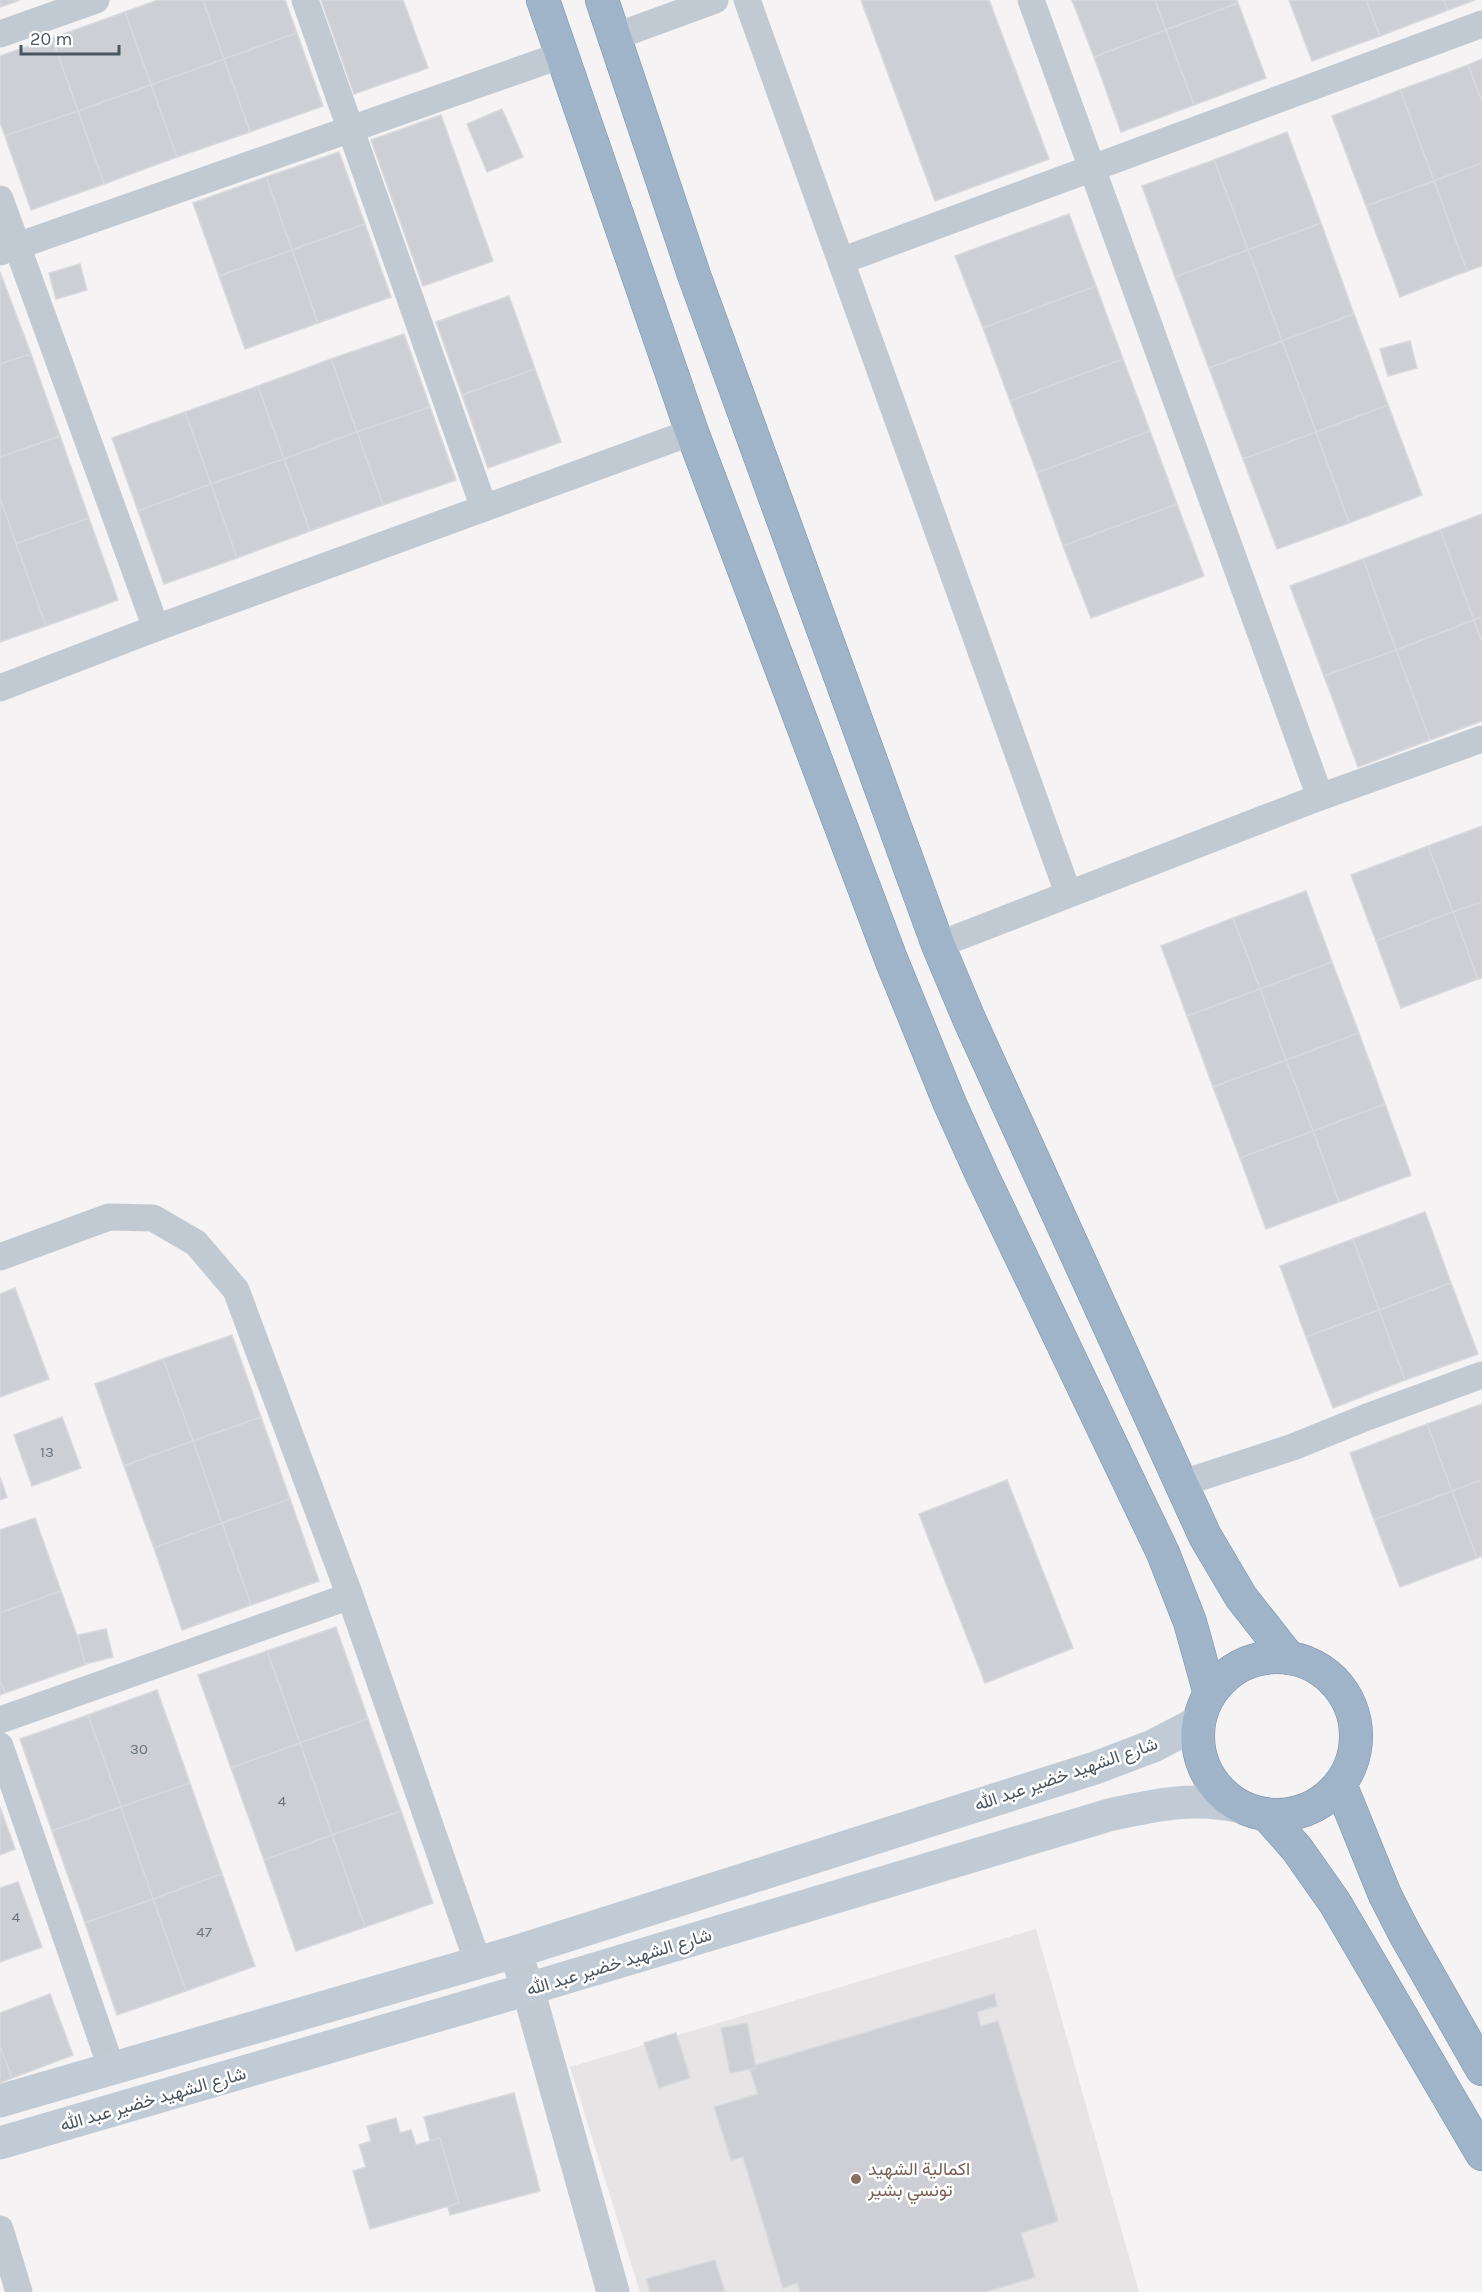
<svg xmlns="http://www.w3.org/2000/svg" width="1482" height="2292" viewBox="0 0 1482 2292" font-family="Karla,Vazirmatn,sans-serif">
<rect width="100%" height="100%" fill="#f5f3f3"/>
<path fill="#e6e4e5" d="M1036 1929 1139 2292H640L570 2067Z"/>
<g fill="#cdcfd5" stroke="#d7d9de" stroke-width="1.5">
<path d="M0 0H20L0 7Z"/>
<path d="M158 0H203L224 59 151 85 125 12Z"/>
<path d="M203 0H285L297 33 224 59Z"/>
<path d="M321 0H403L428 68 354 94Z"/>
<path d="M861 0H989L1049 159 935 201Z"/>
<path d="M1072 0H1155L1166 30 1094 57Z"/>
<path d="M1155 0H1237L1238 3 1166 30Z"/>
<path d="M1289 0H1366L1380 36 1312 61Z"/>
<path d="M1366 0H1444L1448 10 1380 36Z"/>
<path d="M1444 0H1475L1448 10Z"/>
<path d="M1238 3 1266 78 1194 105 1166 30Z"/>
<path d="M125 12 151 85 78 111 52 38Z"/>
<path d="M1166 30 1194 105 1121 132 1094 57Z"/>
<path d="M297 33 323 106 250 132 224 59Z"/>
<path d="M52 38 78 111 5 136 0 123V56Z"/>
<path d="M224 59 250 132 177 157 151 85Z"/>
<path d="M1482 59V102L1468 65Z"/>
<path d="M1468 65 1482 102V163L1434 181 1400 90Z"/>
<path d="M151 85 177 157 104 184 78 111Z"/>
<path d="M1400 90 1434 181 1366 206 1332 116Z"/>
<path d="M502 109 523 157 487 172 467 124Z"/>
<path d="M78 111 104 184 31 210 5 136Z"/>
<path d="M441 115 493 261 423 286 371 140Z"/>
<path d="M1287 132 1321 223 1248 250 1214 160Z"/>
<path d="M339 152 365 224 292 250 266 177Z"/>
<path d="M1214 160 1248 250 1175 277 1142 186Z"/>
<path d="M1482 163V266L1467 271 1434 181Z"/>
<path d="M266 177 292 250 219 276 193 203Z"/>
<path d="M1434 181 1467 271 1400 297 1366 206Z"/>
<path d="M1069 214 1096 286 983 328 955 256Z"/>
<path d="M1321 223 1354 314 1282 341 1248 250Z"/>
<path d="M365 224 391 297 318 323 292 250Z"/>
<path d="M292 250 318 323 245 349 219 276Z"/>
<path d="M1248 250 1282 341 1209 368 1175 277Z"/>
<path d="M80 264 87 290 56 299 49 273Z"/>
<path d="M0 272 31 354 0 364Z"/>
<path d="M1096 286 1123 359 1010 401 983 328Z"/>
<path d="M509 296 535 369 462 395 436 322Z"/>
<path d="M1354 314 1388 405 1316 432 1282 341Z"/>
<path d="M404 334 430 407 357 432 331 359Z"/>
<path d="M1282 341 1316 432 1243 459 1209 368Z"/>
<path d="M1410 341 1417 368 1388 376 1380 349Z"/>
<path d="M31 354 60 436 0 457V364Z"/>
<path d="M331 359 357 432 284 459 258 386Z"/>
<path d="M1123 359 1150 431 1037 473 1010 401Z"/>
<path d="M535 369 561 442 488 468 462 395Z"/>
<path d="M258 386 284 459 211 484 185 412Z"/>
<path d="M1388 405 1422 495 1349 523 1316 432Z"/>
<path d="M430 407 456 480 383 505 357 432Z"/>
<path d="M185 412 211 484 138 511 112 438Z"/>
<path d="M1150 431 1177 504 1063 546 1037 473Z"/>
<path d="M357 432 383 505 310 531 284 459Z"/>
<path d="M1316 432 1349 523 1277 549 1243 459Z"/>
<path d="M60 436 89 518 16 544 0 498V457Z"/>
<path d="M284 459 310 531 237 558 211 484Z"/>
<path d="M211 484 237 558 164 584 138 511Z"/>
<path d="M0 498 46 626 0 642Z"/>
<path d="M1177 504 1204 576 1091 618 1063 546Z"/>
<path d="M1482 514V617L1474 620 1440 530Z"/>
<path d="M89 518 118 600 46 626 16 544Z"/>
<path d="M1440 530 1474 620 1396 650 1363 559Z"/>
<path d="M1363 559 1396 650 1324 676 1290 586Z"/>
<path d="M1482 617V643L1474 620Z"/>
<path d="M1474 620 1482 643V721L1430 740 1396 650Z"/>
<path d="M1396 650 1430 740 1358 767 1324 676Z"/>
<path d="M1482 826V902L1453 912 1428 846Z"/>
<path d="M1428 846 1453 912 1376 941 1351 875Z"/>
<path d="M1306 891 1332 962 1260 989 1233 918Z"/>
<path d="M1482 902V978L1478 979 1453 912Z"/>
<path d="M1453 912 1478 979 1401 1008 1376 941Z"/>
<path d="M1233 918 1260 989 1187 1016 1161 946Z"/>
<path d="M1332 962 1359 1033 1286 1060 1260 989Z"/>
<path d="M1260 989 1286 1060 1213 1087 1187 1016Z"/>
<path d="M1359 1033 1385 1104 1313 1131 1286 1060Z"/>
<path d="M1286 1060 1313 1131 1240 1158 1213 1087Z"/>
<path d="M1385 1104 1411 1175 1339 1202 1313 1131Z"/>
<path d="M1313 1131 1339 1202 1266 1229 1240 1158Z"/>
<path d="M1425 1212 1451 1283 1379 1310 1353 1239Z"/>
<path d="M1353 1239 1379 1310 1306 1337 1280 1266Z"/>
<path d="M1451 1283 1478 1354 1405 1380 1379 1310Z"/>
<path d="M15 1288 49 1379 0 1397V1294Z"/>
<path d="M1379 1310 1405 1380 1333 1408 1306 1337Z"/>
<path d="M232 1335 261 1417 193 1441 163 1359Z"/>
<path d="M163 1359 193 1441 124 1466 95 1384Z"/>
<path d="M1482 1404V1480L1452 1491 1427 1424Z"/>
<path d="M62 1417 81 1468 32 1486 14 1435Z"/>
<path d="M261 1417 290 1499 222 1523 193 1441Z"/>
<path d="M1427 1424 1452 1491 1374 1520 1350 1453Z"/>
<path d="M193 1441 222 1523 154 1548 124 1466Z"/>
<path d="M0 1477 7 1497 0 1500Z"/>
<path d="M1007 1480 1073 1648 985 1683 919 1514Z"/>
<path d="M1482 1480V1556L1477 1558 1452 1491Z"/>
<path d="M1452 1491 1477 1558 1400 1587 1374 1520Z"/>
<path d="M290 1499 319 1581 251 1605 222 1523Z"/>
<path d="M35 1518 61 1591 0 1613V1530Z"/>
<path d="M222 1523 251 1605 182 1630 154 1548Z"/>
<path d="M61 1591 87 1664 5 1693 0 1680V1613Z"/>
<path d="M336 1627 368 1719 300 1743 267 1651Z"/>
<path d="M106 1629 113 1657 85 1664 78 1635Z"/>
<path d="M267 1651 300 1743 231 1768 198 1675Z"/>
<path d="M0 1680 5 1693 0 1695Z"/>
<path d="M157 1690 190 1783 121 1807 88 1715Z"/>
<path d="M88 1715 121 1807 52 1831 20 1739Z"/>
<path d="M368 1719 401 1811 332 1835 300 1743Z"/>
<path d="M300 1743 332 1835 264 1860 231 1768Z"/>
<path d="M190 1783 222 1874 153 1899 121 1807Z"/>
<path d="M0 1807 15 1849 0 1855Z"/>
<path d="M121 1807 153 1899 85 1923 52 1831Z"/>
<path d="M401 1811 433 1903 365 1927 332 1835Z"/>
<path d="M332 1835 365 1927 296 1951 264 1860Z"/>
<path d="M222 1874 255 1966 186 1991 153 1899Z"/>
<path d="M18 1882 42 1947 0 1962V1888Z"/>
<path d="M153 1899 186 1991 117 2015 85 1923Z"/>
<path d="M50 1994 73 2055 12 2078 0 2046V2013Z"/>
<path d="M994 1994 997 2006 977 2012 981 2026 998 2021 1058 2221 1021 2233 1035 2277 986 2292H800L797 2283 783 2288 743 2157 731 2160 714 2107 758 2094 749 2067Z"/>
<path d="M747 2023 756 2068 730 2073 721 2028Z"/>
<path d="M676 2033 690 2078 659 2088 644 2043Z"/>
<path d="M0 2046 12 2078 0 2083Z"/>
<path d="M514 2093 540 2191 450 2215 424 2117Z"/>
<path d="M396 2118 400 2133 411 2130 416 2145 440 2138 459 2203 370 2229 353 2171 366 2167 359 2145 371 2141 367 2126Z"/>
<path d="M715 2260 725 2292H650L646 2279Z"/>
</g>
<g fill="none" stroke-linecap="round" stroke-linejoin="round">
<defs>
<g id="trunk">
<path d="M543 0 692 432 891 959 950 1104 982 1175 1163 1553 1190 1622 1210 1694"/>
<path d="M602 0 694 275 938 945 970 1021 1205 1536 1241 1597 1289 1658"/>
<circle cx="1277" cy="1736" r="79"/>
<path d="M1340 1784 1385 1895 1405 1934 1482 2069"/>
<path d="M1267 1815 1297 1849 1335 1903 1482 2154"/>
</g>
</defs>
<use href="#trunk" stroke="#7690ad" stroke-width="34"/>
<g stroke="#c1cad2" stroke-width="27">
<path d="M305 0 484 508"/>
<path d="M747 0 1068 893"/>
<path d="M1031 0 1320 797"/>
<path d="M0 34 96 0"/>
<path d="M614 37 715 0"/>
<path d="M0 199 156 628"/>
<path d="M0 252 562 55"/>
<path d="M841 261 1482 24"/>
<path d="M0 688 156 628 692 432"/>
<path d="M938 945 1320 797 1482 739"/>
<path d="M0 1257 109 1217 153 1218 196 1243 236 1290 350 1596 478 1963"/>
<path d="M1180 1484 1293 1447 1367 1417 1482 1375"/>
<path d="M0 1720 350 1596"/>
<path d="M0 1746 111 2067"/>
<path d="M0 2229 19 2292"/>
</g>
<path stroke="#c1cad2" stroke-width="33" d="M515 1952 528 1989 613 2292"/>
<g stroke="#c1cbd6" stroke-width="33">
<path d="M0 2101 515 1952 1095 1768 1153 1746 1199 1722"/>
<path d="M0 2143 528 1989 1109 1815C1154 1805 1195 1796 1241 1807"/>
</g>
<use href="#trunk" stroke="#9fb4c9" stroke-width="33"/>
</g>
<circle fill="#8d6e63" stroke="#fff" stroke-width="2" cx="856" cy="2179" r="6"/>
<g text-anchor="middle" stroke-width="5" stroke-linejoin="round" paint-order="stroke">
<g font-size="15" fill="#6b747e">
<text x="47" y="1457">13</text>
<text x="139" y="1754">30</text>
<text x="282" y="1806">4</text>
<text x="16" y="1922">4</text>
<text x="204" y="1937">47</text>
</g>
<g font-size="18" fill="#4a5661" stroke="#fff">
<text transform="translate(1066 1774) rotate(-19)" y="6">شارع الشهيد خضير عبد الله</text>
<text transform="translate(619 1962) rotate(-17)" y="6">شارع الشهيد خضير عبد الله</text>
<text transform="translate(153 2099) rotate(-16)" y="6">شارع الشهيد خضير عبد الله</text>
</g>
<g font-size="18" fill="#785e54" stroke="#fff" text-anchor="start">
<text x="868" y="2175">اكمالية الشهيد<tspan x="868" dy="21">تونسي بشير</tspan></text>
</g>
</g>
<path d="M21 45v9h98v-9" fill="none" stroke="#4a5661" stroke-width="3"/>
<text x="30" y="45" font-size="18" fill="#4a5661" stroke="#ffffff" stroke-width="4.5" paint-order="stroke">20 m</text>
</svg>
